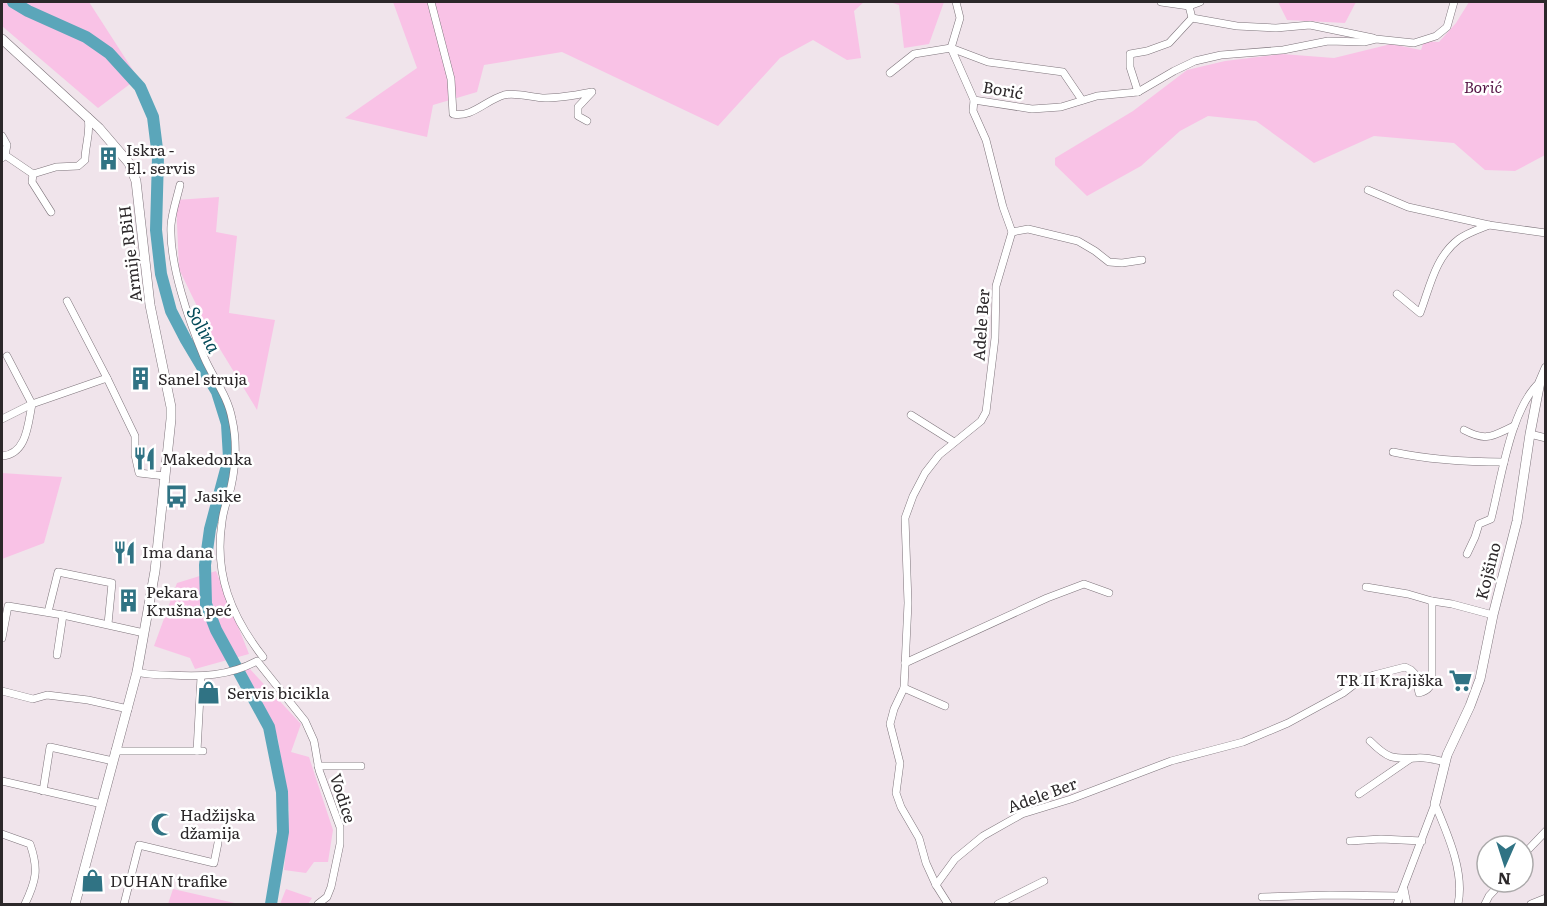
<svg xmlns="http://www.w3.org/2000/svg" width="1547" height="906" viewBox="0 0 1547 906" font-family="Literata,serif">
<rect width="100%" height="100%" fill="#f0e4eb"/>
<g fill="#f9c2e6">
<path d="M2 2H89L138 78 98 108 2 26Z"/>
<path d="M393 2H864L854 11 861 58 847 60 813 40 780 58 718 126 562 52 484 65 477 92 433 105 427 137 345 118 417 68Z"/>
<path d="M890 2H944L929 44 904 48 899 5Z"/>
<path d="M1278 2H1356L1345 23 1287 20Z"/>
<path d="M1469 2H1545V155L1515 171 1485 170 1454 143 1374 136 1314 163 1256 121 1208 116 1180 131 1141 166 1087 196 1055 165V158L1133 111 1187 70 1225 61 1282 54 1334 58 1391 44 1421 50 1424 41 1439 42 1456 23Z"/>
<path d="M219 197 216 232 237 236 229 313 275 320 257 410 209 331 179 269 176 200Z"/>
<path d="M2 473 62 477 44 543 2 559Z"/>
<path d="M216 571 249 654 195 669 190 658 154 646 177 583Z"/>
<path d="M249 668 301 724 291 752 309 757 333 830 328 862H314L306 873 284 870 289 810 278 739 245 670Z"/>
<path d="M173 889 239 904H168Z"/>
<path d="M286 889 312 898 308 904H280Z"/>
</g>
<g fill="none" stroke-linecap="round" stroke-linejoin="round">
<path stroke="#5ba6ba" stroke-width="12" d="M13 2 28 11 86 37 109 53 140 87 153 117 158 157 156 230 161 274 171 311 186 340 217 392 227 424 229 458 210 529 205 565 206 604 216 630 269 727 282 792 283 832 271 904"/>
<defs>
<g id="street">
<path d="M431 2 451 79 453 114C472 118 486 100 504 95 516 92 533 98 545 98 561 98 576 95 592 92L578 107V116L587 121"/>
<path d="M1161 2 1189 6 1200 2"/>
<path d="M1189 6 1192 18 1237 26 1276 28 1310 25 1373 38"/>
<path d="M890 73 914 54 951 48 988 62 1063 72 1082 100"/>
<path d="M1138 92 1130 67V54L1147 51 1169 43 1192 18"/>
<path d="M974 100 1032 109 1061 107 1097 96 1138 92 1174 71 1195 61 1221 55 1283 50 1328 41 1364 42 1376 39 1414 43 1436 36 1447 27 1454 2"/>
<path d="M2 136 7 145 5 155"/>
<path d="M2 158 5 155 33 174 56 167 78 166 85 160C85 144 91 134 88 117"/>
<path d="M33 174 32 182 51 212"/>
<path d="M180 185C177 198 172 212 171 225 169 264 189 321 204 357 213 378 228 396 232 419 237 441 236 464 231 487 228 498 223 510 222 522 214 574 231 616 263 657"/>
<path d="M1368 190 1408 207 1489 225 1546 233"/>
<path d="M1012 232 1028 229 1078 241 1095 251 1109 262 1122 263 1142 260"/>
<path d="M1397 294 1420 313C1430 287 1435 257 1459 239 1467 233 1479 229 1489 225"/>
<path d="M67 301 107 378"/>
<path d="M7 356 32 404 107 378 135 436V455L139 473 165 476"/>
<path d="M911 415 954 442"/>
<path d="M2 419 32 404"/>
<path d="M1464 430C1487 442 1492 436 1514 426"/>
<path d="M1530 434 1546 438"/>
<path d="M1393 452C1430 460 1466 462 1504 462"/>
<path d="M2 456C27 454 28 424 32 404"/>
<path d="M1467 554 1475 537 1479 524 1491 519C1501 481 1510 409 1540 382"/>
<path d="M1366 587 1408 594 1432 601"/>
<path d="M48 612 58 572 112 583 108 624"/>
<path d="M2 638 8 606 63 615 144 633"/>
<path d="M57 655 63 615"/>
<path d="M905 663 1047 598 1084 584 1109 593"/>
<path d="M137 672C148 675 159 675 170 675 201 677 229 676 257 661L305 721 314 741 319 770 340 827V844L331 887 327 897 318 904"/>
<path d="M904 688 945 706"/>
<path d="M2 691 33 699 47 695 88 700 128 709"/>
<path d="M1370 741C1388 759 1392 759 1417 758 1426 757 1436 760 1445 762"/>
<path d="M115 751H203"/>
<path d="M197 751 201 677"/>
<path d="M318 766H361"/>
<path d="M2 781 102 804"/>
<path d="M43 791 50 747 113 761"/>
<path d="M1359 794 1410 759"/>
<path d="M1435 804C1447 833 1465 872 1458 904"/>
<path d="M2 834 30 844C39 869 36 881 25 904"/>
<path d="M1350 841 1381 839 1422 841"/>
<path d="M1523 855 1546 831"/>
<path d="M936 885 955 859 983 836 1022 814 1071 799 1171 761 1243 742 1288 723 1343 693 1360 680 1374 675 1405 667 1411 670 1415 674 1419 693C1430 690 1431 686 1432 675V601L1452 604 1493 615"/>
<path d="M1404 889 1407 904"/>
<path d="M1262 897 1330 895 1400 896"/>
<path d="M124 904 139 845 214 863 218 843"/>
<path d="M948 904 936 885 926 863 919 838 901 807 896 793 900 763 890 724 894 709 904 688 908 603 905 518 913 496 925 473 939 455 981 421 986 412 995 338 996 286 1012 232 1003 207 986 140 973 111 974 100 951 48 960 18 956 2"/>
<path d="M998 904 1044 881"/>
<path d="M1397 904 1435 804"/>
<path d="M1485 904 1489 896 1502 882"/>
<path d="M1531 904 1546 898"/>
</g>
<g id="secondary">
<path d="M2 39 99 128 129 163 136 181 150 305 171 407V419L155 571 137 672 75 904"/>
<path d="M1435 804 1447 755 1470 706 1480 679 1493 615 1517 521 1530 434 1540 382 1546 368"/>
</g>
</defs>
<use href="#street" stroke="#7e747b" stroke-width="8"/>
<use href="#secondary" stroke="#7e747b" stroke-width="10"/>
<use href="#street" stroke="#fff" stroke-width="7"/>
<use href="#secondary" stroke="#fff" stroke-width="9"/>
</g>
<defs>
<symbol id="building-bare" viewBox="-9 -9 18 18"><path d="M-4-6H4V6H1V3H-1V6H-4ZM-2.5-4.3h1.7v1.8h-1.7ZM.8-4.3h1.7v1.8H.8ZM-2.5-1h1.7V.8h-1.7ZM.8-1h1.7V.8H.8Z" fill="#307384" stroke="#fff" stroke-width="2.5" paint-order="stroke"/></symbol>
<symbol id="restaurant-bare" viewBox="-9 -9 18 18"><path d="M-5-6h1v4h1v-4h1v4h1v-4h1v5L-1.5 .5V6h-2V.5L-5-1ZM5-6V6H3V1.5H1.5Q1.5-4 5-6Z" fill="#307384" stroke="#fff" stroke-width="2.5" paint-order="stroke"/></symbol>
<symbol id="bus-bare" viewBox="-9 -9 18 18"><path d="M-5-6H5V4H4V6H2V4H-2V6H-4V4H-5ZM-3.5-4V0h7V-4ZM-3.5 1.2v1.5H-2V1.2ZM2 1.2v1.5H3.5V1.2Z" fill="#307384" stroke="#fff" stroke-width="2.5" paint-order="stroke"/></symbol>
<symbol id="supermarket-bare" viewBox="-9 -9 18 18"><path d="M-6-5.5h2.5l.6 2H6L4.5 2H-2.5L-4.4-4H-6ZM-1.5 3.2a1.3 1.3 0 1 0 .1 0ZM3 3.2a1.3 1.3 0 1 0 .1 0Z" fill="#307384" stroke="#fff" stroke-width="2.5" paint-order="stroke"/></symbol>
<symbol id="shop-bare" viewBox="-9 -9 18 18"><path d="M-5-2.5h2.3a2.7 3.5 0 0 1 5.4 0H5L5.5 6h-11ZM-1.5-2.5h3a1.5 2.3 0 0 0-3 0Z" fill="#307384" stroke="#fff" stroke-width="2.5" paint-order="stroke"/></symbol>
<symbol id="mosque-bare" viewBox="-9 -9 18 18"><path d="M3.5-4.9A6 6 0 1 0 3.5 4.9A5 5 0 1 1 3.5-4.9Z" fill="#307384" stroke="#fff" stroke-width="2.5" paint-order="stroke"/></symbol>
</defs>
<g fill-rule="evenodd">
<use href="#building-bare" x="92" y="142" width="33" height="33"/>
<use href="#building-bare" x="124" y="362" width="33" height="33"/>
<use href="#restaurant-bare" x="128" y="442" width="33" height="33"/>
<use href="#bus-bare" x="160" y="480" width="33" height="33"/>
<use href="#restaurant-bare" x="108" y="536" width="33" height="33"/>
<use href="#building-bare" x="112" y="584" width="33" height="33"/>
<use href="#supermarket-bare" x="1444" y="664" width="33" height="33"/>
<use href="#shop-bare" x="192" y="676" width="33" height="33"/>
<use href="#mosque-bare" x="146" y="808" width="33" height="33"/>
<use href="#shop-bare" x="76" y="864" width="33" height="33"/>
</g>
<g text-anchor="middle" stroke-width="5" stroke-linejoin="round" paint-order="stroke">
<g font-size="16" font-style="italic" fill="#541444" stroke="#fff">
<text x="1483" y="93">Borić</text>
</g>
<g font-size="16" fill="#2c282a" stroke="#fff">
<text transform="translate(1003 90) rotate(10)" y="6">Borić</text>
<text transform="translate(130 254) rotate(-97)" y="6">Armije RBiH</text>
<text transform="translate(981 325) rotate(-86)" y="6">Adele Ber</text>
<text transform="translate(1488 571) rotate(-76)" y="6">Kojšino</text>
<text transform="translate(1042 795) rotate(-20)" y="6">Adele Ber</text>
<text transform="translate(343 798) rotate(72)" y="6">Vodice</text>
</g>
<g font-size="16" fill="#2c282a" stroke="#fff" text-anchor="start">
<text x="126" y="156">Iskra -<tspan x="126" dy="18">El. servis</tspan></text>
<text x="158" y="385">Sanel struja</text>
<text x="162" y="465">Makedonka</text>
<text x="194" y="502">Jasike</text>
<text x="142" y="558">Ima dana</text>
<text x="146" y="598">Pekara<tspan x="146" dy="18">Krušna peć</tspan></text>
<text x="1443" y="686" text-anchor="end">TR II Krajiška</text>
<text x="227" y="699">Servis bicikla</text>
<text x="180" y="821">Hadžijska<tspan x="180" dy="18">džamija</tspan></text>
<text x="110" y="887">DUHAN trafike</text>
</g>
<g font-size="18" font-style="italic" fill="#054b5a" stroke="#fff">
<text transform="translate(203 330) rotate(61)" y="6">Solina</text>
</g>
</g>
<rect width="1547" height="906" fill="none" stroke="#2c282a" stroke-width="6"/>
<g transform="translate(1505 864) rotate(183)"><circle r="28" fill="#ffffff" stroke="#aba9aa" stroke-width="1.5"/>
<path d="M0-4.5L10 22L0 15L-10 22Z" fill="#307384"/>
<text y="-9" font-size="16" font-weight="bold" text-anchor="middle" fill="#2c282a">N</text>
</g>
</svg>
